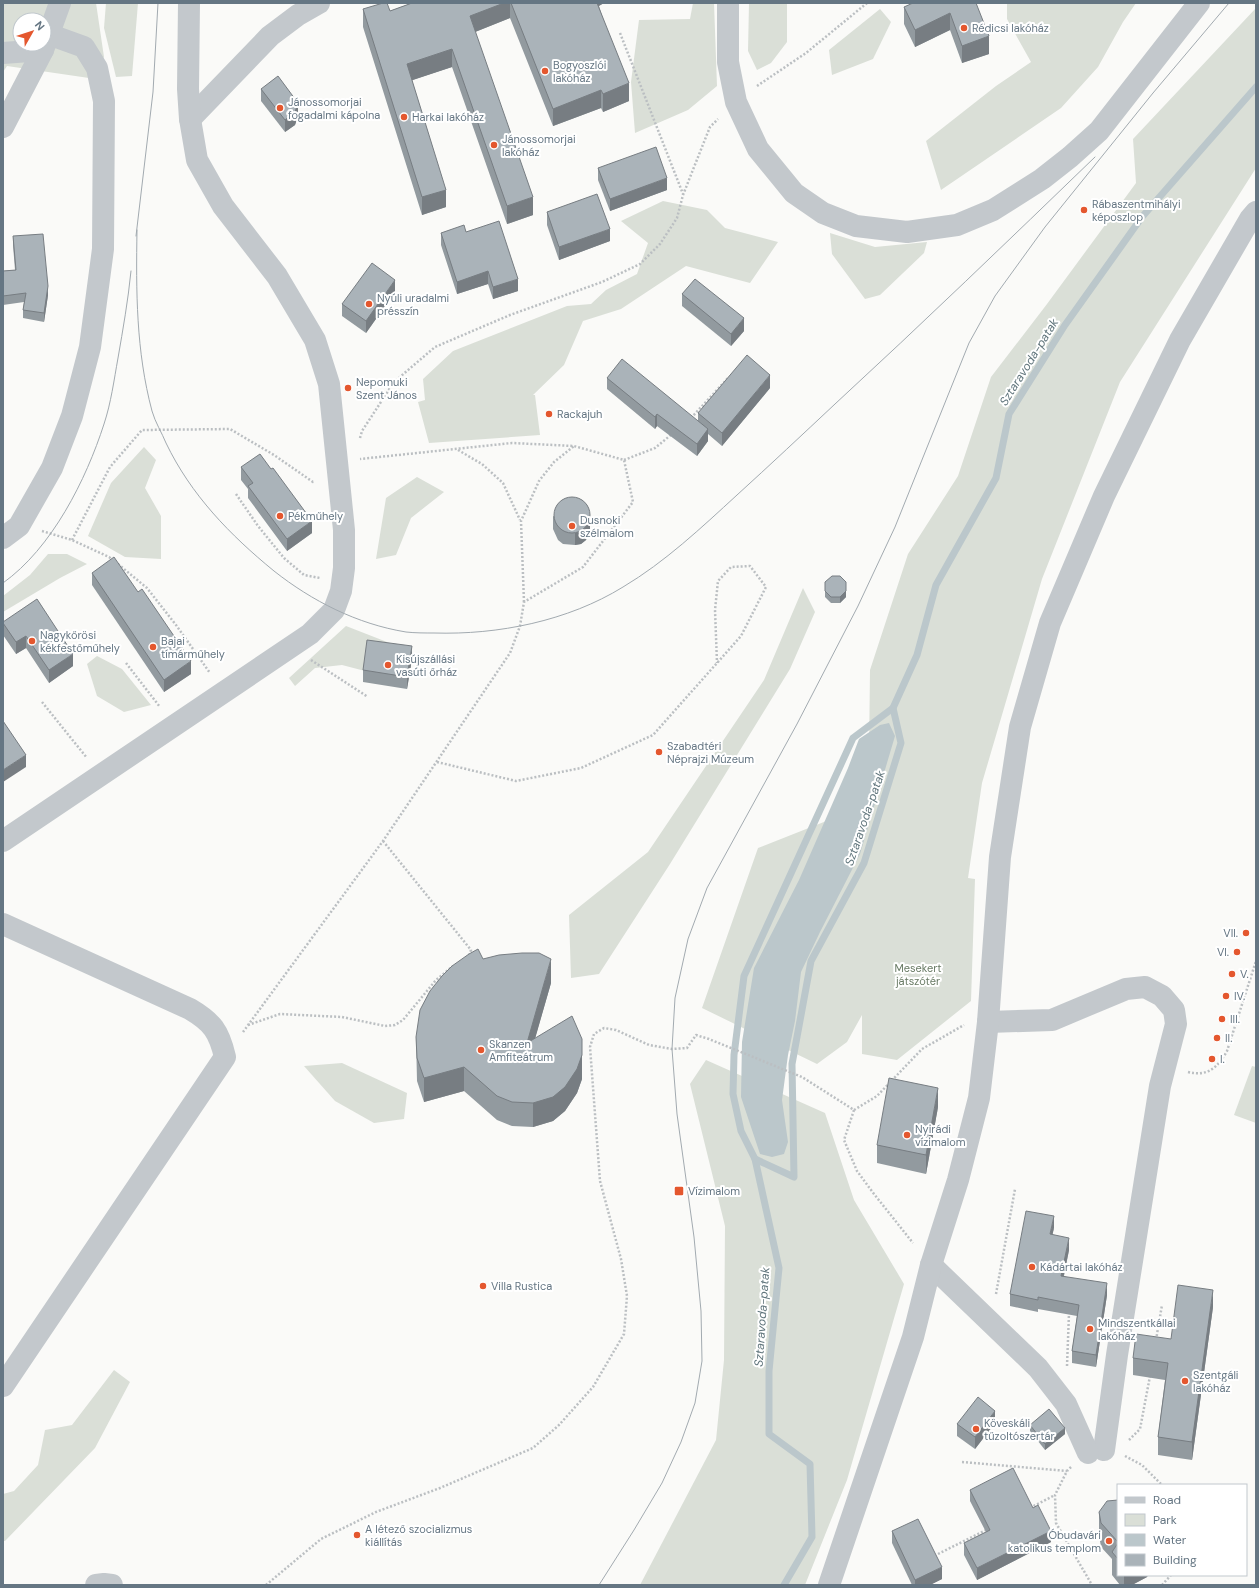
<svg xmlns="http://www.w3.org/2000/svg" width="1259" height="1588" viewBox="0 0 1259 1588" font-family="'DM Sans',sans-serif">
<rect width="100%" height="100%" fill="#fafaf8"/>
<g fill="#dadfd7" fill-rule="evenodd">
<path d="M3 3H96L104 57 89 78 7 66 3 72ZM20 20H44V44H20Z"/>
<path d="M106 3H138L132 76 116 77 104 28Z"/>
<path d="M693 3H714L717 86 688 110 635 133 631 82 639 20 690 19Z"/>
<path d="M749 3H787V42L771 63 757 70 748 51Z"/>
<path d="M1007 3H1136L1123 22 1098 67 1061 108 941 190 926 141 996 86 1031 62 1007 19Z"/>
<path d="M1256 8V168L1120 382 1042 579 982 783 968 878 975 879 971 1001 897 1060 862 1054V1015L847 1042 817 1064 702 1008 758 848 844 814 869 754 870 670 908 554 958 476 991 377 1047 304 1136 183 1133 139Z"/>
<path d="M880 9 891 22 873 59 832 75 829 50Z"/>
<path d="M663 201 707 210 725 228 778 242 750 283 686 266 621 309 583 321 564 365 533 395H535L540 435 429 443 418 402 425 400 423 379 453 351 567 306 591 304 606 290 637 274 648 243 621 221Z"/>
<path d="M830 233 875 247 927 242 924 253 880 295 865 299 832 254Z"/>
<path d="M144 447 156 460 145 488 161 516V559L125 557 88 536 111 483Z"/>
<path d="M417 477 444 492 411 518 396 555 376 559 386 498Z"/>
<path d="M48 554H67L87 564 60 578 3 612V596L30 575Z"/>
<path d="M803 588 815 612 790 669 670 864 599 974 571 978 569 915 648 852 764 680Z"/>
<path d="M346 626 387 642 382 654 365 671 342 665 315 668 295 686 289 678Z"/>
<path d="M97 656 122 669 151 705 124 712 97 696 87 664Z"/>
<path d="M706 1060 825 1113 854 1200 904 1284 847 1480 805 1585H640L716 1440 724 1360 725 1226 690 1084Z"/>
<path d="M342 1063 407 1093 404 1119 374 1123 335 1101 304 1066Z"/>
<path d="M1252 1066 1256 1067V1123L1234 1115Z"/>
<path d="M114 1370 130 1382 95 1448 5 1541H3V1494L14 1491 38 1465 45 1430 72 1425Z"/>
</g>
<path fill="#bbc7cb" d="M889 723 895 736 860 854 820 932 801 972 795 1021 788 1055 782 1100 788 1142 784 1154 772 1157 760 1154 741 1097 742 1042 754 968 799 880 848 768 859 739 880 725Z"/>
<g fill="none" stroke-linecap="round" stroke-linejoin="round">
<g stroke="#bbc7cb" stroke-width="7">
<path d="M755 1159 741 1131 733 1094 734 1055 744 976 853 738 893 708"/>
<path d="M784 1585 812 1537 810 1464 769 1434V1371L779 1268 755 1159 794 1177 792 1064 811 961 864 863 901 743 893 708 917 655 936 585 996 478 1009 414 1065 325 1142 217 1256 87"/>
</g>
<g stroke="#bbbfc2" stroke-width="2.5" stroke-dasharray="2 2" stroke-linecap="butt">
<path d="M620 33 683 194"/>
<path d="M757 86 806 53 867 3"/>
<path d="M691 418 728 378"/>
<path d="M360 438 362 431 394 382 435 347 510 315 602 282 640 264 660 244 677 218 683 195 700 152 710 127 718 119"/>
<path d="M458 450 482 464 503 483 520 520"/>
<path d="M624 460 655 448 672 434"/>
<path d="M236 494 258 526 284 558 304 575 320 578"/>
<path d="M42 531 72 540 109 557 113 560"/>
<path d="M72 540 110 467 142 430 230 429 274 455 313 482 315 481"/>
<path d="M118 564 147 588 176 625 210 673"/>
<path d="M524 602 521 521 539 481 554 462 574 446"/>
<path d="M311 660 368 697"/>
<path d="M126 663 160 707"/>
<path d="M42 702 87 758"/>
<path d="M437 762 516 781 581 768 653 735 741 636 766 587 750 566 731 567 718 581 715 610 717 663"/>
<path d="M383 841 471 950 469 955"/>
<path d="M248 1025 280 1014 342 1017 385 1026 395 1025 403 1020 436 980 453 966"/>
<path d="M243 1032 383 841 510 653 520 626 524 602 583 567 633 502 624 460 574 446 512 443 360 459"/>
<path d="M1188 1072C1208 1077 1218 1067 1227 1051L1256 961"/>
<path d="M854 1110 877 1096 922 1049 964 1025"/>
<path d="M996 1294 1015 1189"/>
<path d="M1156 1340 1162 1305"/>
<path d="M1067 1366 1069 1313"/>
<path d="M1129 1440 1140 1429 1150 1376"/>
<path d="M1125 1456 1142 1465 1162 1485"/>
<path d="M962 1462 1067 1471"/>
<path d="M1071 1467 1067 1471 1055 1495 1056 1523 1092 1585"/>
<path d="M1030 1508 1055 1495"/>
<path d="M938 1554 986 1530"/>
<path d="M266 1585 321 1539 376 1512 440 1488 533 1448 559 1425 593 1387 624 1334 627 1296 621 1259 600 1181 590 1047 594 1034 604 1028 616 1030 649 1045 672 1049 687 1048 696 1035 709 1039 802 1077 854 1110 844 1140 857 1171 874 1194 913 1243"/>
<path d="M1162 1585 1171 1575"/>
</g>
<g stroke="#c3c8cc" stroke-width="22">
<path d="M728 3V62L736 102 758 149 794 193 823 213 856 226 907 232 957 225 993 210 1042 179 1070 157 1099 131 1199 3"/>
<path d="M3 53 43 50"/>
<path d="M190 119 270 36 298 15 319 3"/>
<path d="M3 127 43 50 60 3"/>
<path d="M3 538 19 526 52 468 72 416 90 347 103 249 104 101 97 68 84 47 48 34"/>
<path d="M3 841 310 634 334 610 341 591 344 568V530L329 384 315 340 277 276 223 206 197 160 190 119 188 89 189 3"/>
<path d="M3 924 190 1009C212 1022 219 1031 225 1057L3 1386"/>
<path d="M988 1022 1052 1020 1126 989 1145 987 1162 996 1174 1010 1176 1024 1160 1086 1117 1355 1104 1450"/>
<path d="M931 1265 1038 1368 1066 1404 1088 1453"/>
<path d="M96 1585 104 1584 112 1585"/>
<path d="M829 1585 913 1337 931 1265 958 1180 979 1098 988 1022 1000 857 1020 727 1050 623 1104 496 1180 340 1250 219 1256 212"/>
</g>
<g stroke="#a2aab0" stroke-width="1">
<path d="M137 230C136 291 136 351 152 411 155 422 162 433 166 443 191 495 230 535 274 571 312 601 357 624 406 632 415 633 425 633 434 633 498 635 568 621 623 587 665 562 701 528 737 495 770 465 803 434 835 404 923 323 1009 240 1095 157"/>
<path d="M136 236 153 92 158 3"/>
<path d="M3 583C52 548 86 480 104 424 111 403 114 380 118 358 123 329 128 301 131 271"/>
<path d="M599 1585 634 1530 662 1483 681 1442 695 1403 702 1361 701 1311 694 1237 677 1114 672 1049 675 998 688 939 707 888 797 724 858 606 895 527 969 343 995 296 1045 227 1153 93 1229 3"/>
</g>
</g>
<g fill="#929a9f">
<path d="M412 3H604L599 6 629 101 603 112 601 108 553 126 510 18 475 32 533 215 507 224 452 67 412 80 446 207 422 215 363 27V9L390 11Z"/>
<path d="M976 3 989 54 962 63 950 30 915 47 904 24V7Z"/>
<path d="M261 89 298 116 295 125 285 132 261 101Z"/>
<path d="M598 168 667 190 610 211 598 180Z"/>
<path d="M547 212 610 241 559 260 547 225Z"/>
<path d="M466 232 518 291 493 299 488 284 457 294 441 245V233Z"/>
<path d="M13 236 48 295 44 322 23 318V310L24 302 3 305V271L15 270 13 245Z"/>
<path d="M395 292 366 333 342 316V304Z"/>
<path d="M682 294 744 331 731 346 682 306Z"/>
<path d="M607 378 698 421V413L770 388 722 446 708 434V441L697 456 657 426 655 429 607 389Z"/>
<path d="M241 467 312 533 287 551 248 498V489L241 480Z"/>
<path d="M553 516 590 529 586 540 581 544 575 545 563 544 558 540 553 529Z"/>
<path d="M92 573 191 674 164 692 92 585Z"/>
<path d="M825 582H846V597L840 603H831L825 597Z"/>
<path d="M3 622 73 666 49 683 26 648 16 654 3 635Z"/>
<path d="M412 659 407 689 363 682V670Z"/>
<path d="M483 959 551 983 535 1038 582 1063V1079L577 1093 565 1111 553 1121 533 1127 512 1126 497 1120 464 1091 424 1102 417 1081 416 1037Z"/>
<path d="M938 1107 926 1174 877 1163V1145Z"/>
<path d="M1054 1228 1052 1235 1069 1250 1064 1276 1107 1295 1096 1367 1072 1363V1351L1077 1316 1038 1309V1312L1010 1306V1294Z"/>
<path d="M1213 1307 1192 1460 1158 1455V1437L1165 1380 1133 1375V1358L1171 1339Z"/>
<path d="M995 1423 975 1449 957 1436V1424Z"/>
<path d="M1030 1425 1065 1434 1045 1450 1030 1431Z"/>
<path d="M970 1490 1033 1508 1051 1542 977 1580 964 1555V1543L986 1532 970 1501Z"/>
<path d="M1118 1500V1575H1148L1147 1577 1132 1585H1120L1112 1575V1559L1101 1547 1099 1535V1512Z"/>
<path d="M892 1531 942 1579 930 1585H912L892 1543Z"/>
</g>
<g fill="#777d82">
<path d="M504 3H510V18L470 34V16Z"/>
<path d="M593 3H604L593 9Z"/>
<path d="M950 13V30L915 47V30Z"/>
<path d="M989 36V54L962 63V46Z"/>
<path d="M452 49V67L407 82V64Z"/>
<path d="M629 83V101L603 112V94Z"/>
<path d="M601 90V108L553 126V109Z"/>
<path d="M298 103V116L295 125 285 132V120Z"/>
<path d="M667 178V190L610 211V199Z"/>
<path d="M446 190V207L422 215V197Z"/>
<path d="M533 197V215L507 224V206Z"/>
<path d="M610 229V241L559 260V247Z"/>
<path d="M488 271V284L457 294V282Z"/>
<path d="M518 279V291L493 299V287Z"/>
<path d="M395 280V292L366 333V321Z"/>
<path d="M48 286V295L44 322V313Z"/>
<path d="M744 318V331L731 346V334Z"/>
<path d="M770 375V388L722 446V433Z"/>
<path d="M657 414V426L655 429V417Z"/>
<path d="M708 429V441L697 456V444Z"/>
<path d="M590 517V529L586 540 581 544 575 545V533Z"/>
<path d="M312 521V533L287 551V539Z"/>
<path d="M846 591V597L840 603V597Z"/>
<path d="M26 636V648L16 654V642Z"/>
<path d="M412 646V659L407 689V677Z"/>
<path d="M73 654V666L49 683V670Z"/>
<path d="M191 661V674L164 692V680Z"/>
<path d="M26 755V767L3 782V770Z"/>
<path d="M551 959V983L527 1067V1043Z"/>
<path d="M582 1039V1079L577 1093 565 1111 553 1121 533 1127V1103Z"/>
<path d="M464 1067V1091L424 1102V1078Z"/>
<path d="M938 1088V1107L926 1174V1155Z"/>
<path d="M1054 1216V1228L1050 1246V1234Z"/>
<path d="M1069 1238V1250L1061 1288V1276Z"/>
<path d="M1107 1283V1295L1096 1367V1355Z"/>
<path d="M1213 1290V1307L1192 1460V1442Z"/>
<path d="M995 1411V1423L975 1449V1437Z"/>
<path d="M1065 1428V1434L1045 1450V1444Z"/>
<path d="M1051 1531V1542L977 1580V1568Z"/>
<path d="M942 1567V1579L930 1585H915V1580Z"/>
<path d="M1124 1575H1148L1147 1577 1132 1585H1124Z"/>
</g>
<g fill="#aab3b9" stroke="#777d82">
<path d="M383 3H387L390 11 412 3H504L470 16 533 197 507 206 452 49 407 64 446 190 422 197 363 9Z"/>
<path d="M511 3H597L629 83 603 94 601 90 553 109Z"/>
<path d="M913 3H976L989 36 962 46 950 13 915 30 904 7Z"/>
<path d="M278 76 298 103 295 112 285 120 261 89Z"/>
<path d="M656 147 667 178 610 199 598 168Z"/>
<path d="M597 194 610 229 559 247 547 212Z"/>
<path d="M499 221 518 279 493 287 488 271 457 282 441 233 464 225 466 232Z"/>
<path d="M43 234 48 286 44 313 23 310 26 293 3 296V271L16 270 13 236Z"/>
<path d="M372 263 395 280 366 321 342 304Z"/>
<path d="M695 279 744 318 731 334 682 294Z"/>
<path d="M747 355 770 375 722 433 698 413Z"/>
<path d="M622 359 708 429 697 444 657 414 655 417 607 378Z"/>
<path d="M260 454 271 469 273 468 312 521 287 539 248 486 253 483 241 467Z"/>
<circle cx="572" cy="515" r="18"/>
<path d="M114 557 138 592 142 589 191 661 164 680 92 573Z"/>
<path d="M832 576H840L846 582V591L840 597H831L825 591V582Z"/>
<path d="M37 599 73 654 49 670 26 636 16 642 3 623V622Z"/>
<path d="M367 640 412 646 407 677 363 670Z"/>
<path d="M3 721 26 755 3 770Z"/>
<path d="M478 949 483 959 499 955 522 953H539L551 959 527 1043 572 1016 582 1039V1055L577 1069 565 1087 553 1097 533 1103 512 1102 497 1096 464 1067 424 1078 417 1058 416 1037 420 1010 430 991 442 976 452 966 469 954Z"/>
<path d="M889 1078 938 1088 926 1155 877 1145Z"/>
<path d="M1026 1211 1054 1216 1050 1234 1069 1238 1061 1276 1107 1283 1096 1355 1072 1351 1079 1305 1038 1297V1300L1010 1294Z"/>
<path d="M1178 1285 1213 1290 1192 1442 1158 1437 1168 1363 1133 1358 1136 1334 1171 1339Z"/>
<path d="M978 1397 995 1411 975 1437 957 1424Z"/>
<path d="M1049 1409 1065 1428 1045 1444 1030 1425Z"/>
<path d="M1013 1468 1033 1508 1038 1505 1051 1531 977 1568 964 1543 990 1530 970 1490Z"/>
<path d="M1118 1500V1542L1101 1523 1099 1512 1107 1501Z"/>
<path d="M918 1519 942 1567 915 1580 892 1531Z"/>
<path d="M1118 1543V1559L1112 1552Z"/>
</g>
<g fill="#e4572e" stroke="#fff" stroke-width="1.5">
<circle cx="964" cy="28" r="4"/>
<circle cx="545" cy="71" r="4"/>
<circle cx="280" cy="108" r="4"/>
<circle cx="404" cy="117" r="4"/>
<circle cx="494" cy="145" r="4"/>
<circle cx="1084" cy="210" r="4"/>
<circle cx="369" cy="304" r="4"/>
<circle cx="348" cy="388" r="4"/>
<circle cx="549" cy="414" r="4"/>
<circle cx="280" cy="516" r="4"/>
<circle cx="572" cy="526" r="4"/>
<circle cx="32" cy="641" r="4"/>
<circle cx="153" cy="647" r="4"/>
<circle cx="388" cy="665" r="4"/>
<circle cx="659" cy="752" r="4"/>
<circle cx="1246" cy="933" r="4"/>
<circle cx="1237" cy="952" r="4"/>
<circle cx="1232" cy="974" r="4"/>
<circle cx="1226" cy="996" r="4"/>
<circle cx="1222" cy="1019" r="4"/>
<circle cx="1217" cy="1038" r="4"/>
<circle cx="481" cy="1050" r="4"/>
<circle cx="1212" cy="1059" r="4"/>
<circle cx="907" cy="1135" r="4"/>
<rect x="674" y="1186" width="10" height="10" rx="2"/>
<circle cx="1032" cy="1267" r="4"/>
<circle cx="483" cy="1286" r="4"/>
<circle cx="1090" cy="1329" r="4"/>
<circle cx="1185" cy="1381" r="4"/>
<circle cx="976" cy="1429" r="4"/>
<circle cx="357" cy="1535" r="4"/>
<circle cx="1109" cy="1541" r="4"/>
</g>
<g text-anchor="middle" stroke-width="4" stroke-linejoin="round" paint-order="stroke">
<g font-size="11" fill="#657683" stroke="#fff" text-anchor="start">
<text x="972" y="32">Rédicsi lakóház</text>
<text x="553" y="69">Bogyoszlói<tspan x="553" dy="13">lakóház</tspan></text>
<text x="288" y="106">Jánossomorjai<tspan x="288" dy="13">fogadalmi kápolna</tspan></text>
<text x="412" y="121">Harkai lakóház</text>
<text x="502" y="143">Jánossomorjai<tspan x="502" dy="13">lakóház</tspan></text>
<text x="1092" y="208">Rábaszentmihályi<tspan x="1092" dy="13">képoszlop</tspan></text>
<text x="377" y="302">Nyúli uradalmi<tspan x="377" dy="13">présszín</tspan></text>
<text x="356" y="386">Nepomuki<tspan x="356" dy="13">Szent János</tspan></text>
<text x="557" y="418">Rackajuh</text>
<text x="288" y="520">Pékműhely</text>
<text x="580" y="524">Dusnoki<tspan x="580" dy="13">szélmalom</tspan></text>
<text x="40" y="639">Nagykőrösi<tspan x="40" dy="13">kékfestőműhely</tspan></text>
<text x="161" y="645">Bajai<tspan x="161" dy="13">tímárműhely</tspan></text>
<text x="396" y="663">Kisújszállási<tspan x="396" dy="13">vasúti őrház</tspan></text>
<text x="667" y="750">Szabadtéri<tspan x="667" dy="13">Néprajzi Múzeum</tspan></text>
<text x="1238" y="937" text-anchor="end">VII.</text>
<text x="1229" y="956" text-anchor="end">VI.</text>
<text x="1240" y="978">V.</text>
<text x="1234" y="1000">IV.</text>
<text x="1230" y="1023">III.</text>
<text x="1225" y="1042">II.</text>
<text x="489" y="1048">Skanzen<tspan x="489" dy="13">Amfiteátrum</tspan></text>
<text x="1220" y="1063">I.</text>
<text x="915" y="1133">Nyirádi<tspan x="915" dy="13">vízimalom</tspan></text>
<text x="688" y="1195">Vízimalom</text>
<text x="1040" y="1271">Kádártai lakóház</text>
<text x="491" y="1290">Villa Rustica</text>
<text x="1098" y="1327">Mindszentkállai<tspan x="1098" dy="13">lakóház</tspan></text>
<text x="1193" y="1379">Szentgáli<tspan x="1193" dy="13">lakóház</tspan></text>
<text x="984" y="1427">Köveskáli<tspan x="984" dy="13">tűzoltószertár</tspan></text>
<text x="365" y="1533">A létező szocializmus<tspan x="365" dy="13">kiállítás</tspan></text>
<text x="1101" y="1539" text-anchor="end">Óbudavári<tspan x="1101" dy="13">katolikus templom</tspan></text>
</g>
<g font-size="11" fill="#687a64" stroke="#fff">
<text x="918" y="972">Mesekert<tspan x="918" dy="13">játszótér</tspan></text>
</g>
<g font-size="12" font-style="italic" fill="#60757c" stroke="#fff">
<text transform="translate(1029 362) rotate(-58)" y="4">Sztaravoda-patak</text>
<text transform="translate(865 818) rotate(-71)" y="4">Sztaravoda-patak</text>
<text transform="translate(762 1317) rotate(-86)" y="4">Sztaravoda-patak</text>
</g>
</g>
<rect width="1259" height="1588" fill="none" stroke="#657683" stroke-width="8"/>
<rect x="1117" y="1484" width="130" height="92" fill="#ffffff" stroke="#c1c8cd"/>
<rect x="1125" y="1497" width="20" height="6" fill="#c3c8cc" stroke="#c1c8cd"/>
<text x="1153" y="1504" font-size="12" fill="#657683">Road</text>
<rect x="1125" y="1514" width="20" height="12" fill="#dadfd7" stroke="#c1c8cd"/>
<text x="1153" y="1524" font-size="12" fill="#657683">Park</text>
<rect x="1125" y="1534" width="20" height="12" fill="#bbc7cb" stroke="#c1c8cd"/>
<text x="1153" y="1544" font-size="12" fill="#657683">Water</text>
<rect x="1125" y="1554" width="20" height="12" fill="#aab3b9" stroke="#c1c8cd"/>
<text x="1153" y="1564" font-size="12" fill="#657683">Building</text>
<g transform="translate(32 32) rotate(51)"><circle r="19" fill="#ffffff" stroke="#c1c8cd"/>
<path d="M0-3L7 15L0 10L-7 15Z" fill="#e4572e"/>
<text y="-6" font-size="11" font-weight="bold" text-anchor="middle" fill="#657683">N</text>
</g>
</svg>
